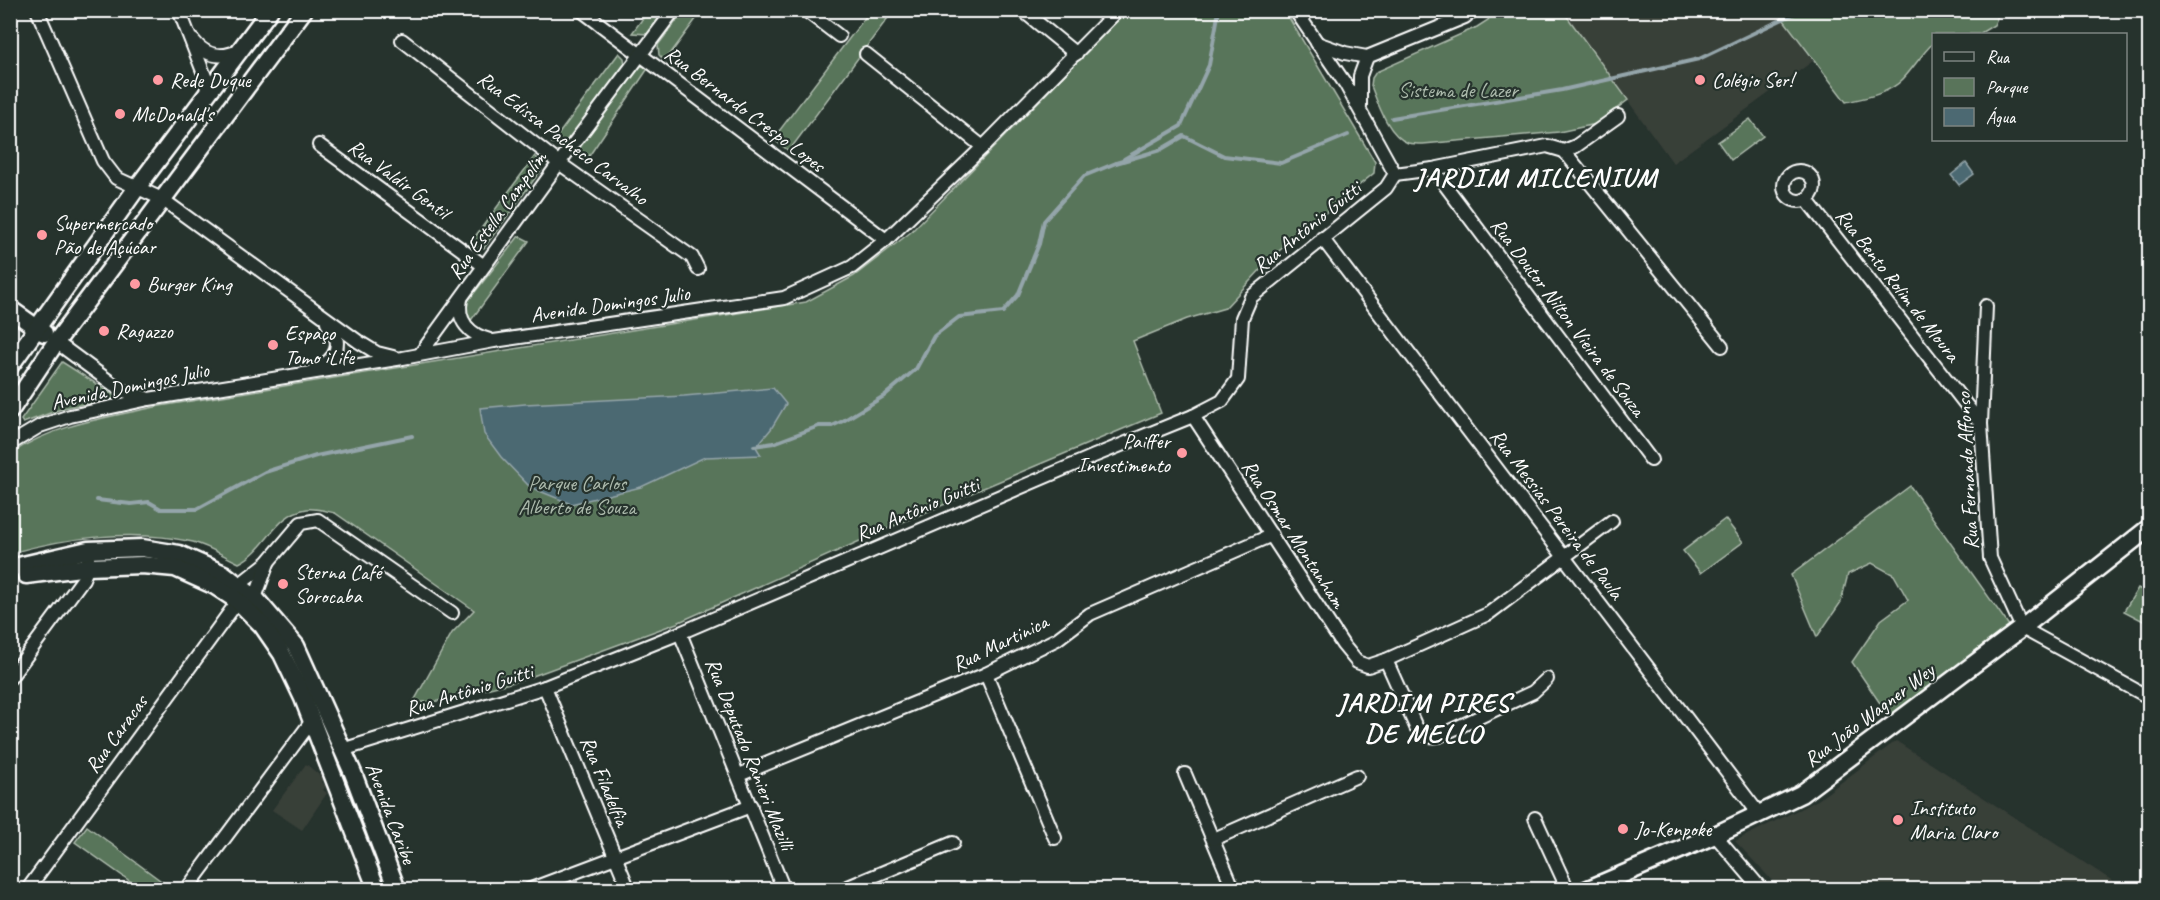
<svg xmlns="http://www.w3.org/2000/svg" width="2160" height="900" viewBox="0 0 2160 900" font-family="Caveat,sans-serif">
<rect width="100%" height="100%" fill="#26332d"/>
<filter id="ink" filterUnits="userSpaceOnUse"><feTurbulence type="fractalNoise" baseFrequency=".0167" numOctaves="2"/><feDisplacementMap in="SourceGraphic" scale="12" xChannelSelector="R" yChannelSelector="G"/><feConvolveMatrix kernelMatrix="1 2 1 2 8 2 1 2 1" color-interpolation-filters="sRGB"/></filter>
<g filter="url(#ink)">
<g fill="#393f39">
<path d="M1563 11H1777L1813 61 1673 163Z"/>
<path d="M1896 741 2125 889H1780L1735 841 1818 800Z"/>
<path d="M306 764 324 779 322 782 326 786 323 790 327 793 302 830 272 810Z"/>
</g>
<g fill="#59745a" stroke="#acbaac" stroke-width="1.5">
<path d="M649 10 665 11 648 34 632 33Z"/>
<path d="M684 11H702L665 61 659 55 658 45Z"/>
<path d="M870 11H893L789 151 773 139Z"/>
<path d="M1127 11H1285L1375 162 1374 173 1274 255 1225 308 1187 319 1133 341 1161 413 891 527 677 623 522 680 438 701 413 703 452 633 474 610 335 513C326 511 315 508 307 509 275 513 266 551 239 563 224 556 208 546 193 542 134 529 68 537 11 553V454C53 424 110 417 160 406L806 302 854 276 911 232Z"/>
<path d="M1493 11H1563L1628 100 1596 124 1559 132 1423 144C1419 144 1413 144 1408 143 1388 135 1378 104 1371 86L1372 78 1376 72 1477 27 1488 20Z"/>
<path d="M1777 11H2000L1994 25 1979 34H1934L1933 43C1921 55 1914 67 1903 79 1889 94 1865 98 1846 102Z"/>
<path d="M619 53 624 58 625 66 568 145 552 143Z"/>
<path d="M637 65 649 67 585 162 580 154V143Z"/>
<path d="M1750 119 1763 136 1731 160 1718 142Z"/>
<path d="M535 156 540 161 541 170 484 248 468 246Z"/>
<path d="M519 236 529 241 469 323 464 306Z"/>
<path d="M62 362 114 395 115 398 64 408 23 423 21 420Z"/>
<path d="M1910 486 2010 627 1890 718 1852 662 1881 620 1908 600 1894 575 1872 563 1848 574 1841 602 1817 637 1791 575Z"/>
<path d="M1725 519 1743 542 1701 573 1683 551Z"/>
<path d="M2138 588 2149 594V624L2124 611Z"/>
<path d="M87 826 172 889H141L75 842Z"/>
</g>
<g fill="#4c6972" stroke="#94a5aa" stroke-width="1.5">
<path d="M1966 163 1974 174 1959 185 1951 175Z"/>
<path d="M773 388 786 404 771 429 756 447 761 455 705 457 641 487 571 504 530 487 501 457 484 434 480 408 525 404 684 396Z"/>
</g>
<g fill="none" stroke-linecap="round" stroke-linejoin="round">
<g stroke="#94a5aa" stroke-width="4">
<path d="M1392 118 1562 90 1699 59 1802 10"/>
<path d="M1124 159 1181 126 1209 65 1219 10"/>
<path d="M754 446 774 443 819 426H832L843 421 884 396 916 369 934 336 959 317 1003 312 1018 295 1039 244 1044 221 1084 176 1116 163 1160 150 1184 136 1224 156 1281 163 1348 135"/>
<path d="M97 500 131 504 149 502 161 509H197L265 472 316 456 412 436"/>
</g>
<defs>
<g id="street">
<path d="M37 10 103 161 116 178 162 199 359 342 377 353 393 357"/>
<path d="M179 10 206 79 207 93"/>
<path d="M581 10 886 240"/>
<path d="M805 10 839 36"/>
<path d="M1022 10 1076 54"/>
<path d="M1295 10 1346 85 1395 174"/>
<path d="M193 40C206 57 222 59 240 50"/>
<path d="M402 40 559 163 692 257 698 269"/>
<path d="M1317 43 1345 53 1367 57 1465 17 1473 10"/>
<path d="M866 54 983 147"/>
<path d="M1360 106V76L1367 57"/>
<path d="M319 145 484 266"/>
<path d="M1564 151 1722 346"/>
<path d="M1433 169 1651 460"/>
<circle cx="1799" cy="186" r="15"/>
<path d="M1395 174 1433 169 1547 146 1564 151 1576 146 1618 116"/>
<path d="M1806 199 1981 424"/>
<path d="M1322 238 1759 814"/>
<path d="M461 299C456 321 470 335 490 340"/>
<path d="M1986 306 1981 424 1990 558 2022 628 2150 698"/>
<path d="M56 342 121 390 146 398"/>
<path d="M421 353 559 163 674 10"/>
<path d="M315 369C337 360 345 342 327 323"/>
<path d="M1193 416 1343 645 1357 662 1368 666 1386 660 1488 614 1612 521"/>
<path d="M10 444 40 426 70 416 149 399 403 358 494 341 784 298 852 267 886 240 983 147 1118 10"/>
<path d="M239 585 268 562 301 523 318 520 452 613"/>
<path d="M255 598 268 563"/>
<path d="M680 633 784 890"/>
<path d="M1386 660 1416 727C1423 734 1428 738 1439 736L1533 692 1547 679"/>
<path d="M986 674 1055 838"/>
<path d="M10 678 83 579 88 567V550"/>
<path d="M545 687 629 890"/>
<path d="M342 750 545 687 680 633 1094 456 1193 416 1222 401 1238 379 1242 318 1251 297 1386 188 1395 174"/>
<path d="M1185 774 1234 890"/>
<path d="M739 775 986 674 1057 639 1090 614 1272 535"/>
<path d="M1535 818 1568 890"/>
<path d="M1715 835 1762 890"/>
<path d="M1214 839 1357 776"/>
<path d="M27 890 238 601"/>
<path d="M186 890 311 722"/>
<path d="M528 890 751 806"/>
<path d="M841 890 953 843"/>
</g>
<g id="secondary">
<path d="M10 309 44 333"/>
<path d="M10 366 136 189 270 10"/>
<path d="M10 411 56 342 304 10"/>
<path d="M10 568 88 550 142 548 179 554 224 574 255 598 296 646 353 773 397 890"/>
<path d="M26 575 88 567 142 565 175 568 215 586 238 601 262 625 282 654 303 698 377 890"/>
<path d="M1586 890 1715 835 1801 794 2022 628 2150 527"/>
</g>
</defs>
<use href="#street" stroke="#fff" stroke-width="16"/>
<use href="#secondary" stroke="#fff" stroke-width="21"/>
<use href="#street" stroke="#26332d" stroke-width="12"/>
<use href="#secondary" stroke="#26332d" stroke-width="16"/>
</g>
</g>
<g fill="#ff9aa2" stroke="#26332d" stroke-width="2">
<circle cx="158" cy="80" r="6"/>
<circle cx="1700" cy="80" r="6"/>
<circle cx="120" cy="114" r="6"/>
<circle cx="42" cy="235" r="6"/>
<circle cx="135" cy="284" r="6"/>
<circle cx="104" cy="331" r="6"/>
<circle cx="273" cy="345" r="6"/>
<circle cx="1182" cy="453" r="6"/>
<circle cx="283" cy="584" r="6"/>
<circle cx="1898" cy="820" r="6"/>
<circle cx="1623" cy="829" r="6"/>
</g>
<g text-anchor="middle" stroke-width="4.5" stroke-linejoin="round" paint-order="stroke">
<g font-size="21" fill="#fff" stroke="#26332d" text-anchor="start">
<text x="170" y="87">Rede Duque</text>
<text x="1712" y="87">Colégio Ser!</text>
<text x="132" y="121">McDonald's</text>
<text x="54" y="230">Supermercado<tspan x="54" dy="24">Pão de Açúcar</tspan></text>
<text x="147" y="291">Burger King</text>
<text x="116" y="338">Ragazzo</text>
<text x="285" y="340">Espaço<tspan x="285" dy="24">Tomo iLife</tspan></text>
<text x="1170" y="448" text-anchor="end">Paiffer<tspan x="1170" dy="24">Investimento</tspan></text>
<text x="295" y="579">Sterna Café<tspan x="295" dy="24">Sorocaba</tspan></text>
<text x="1910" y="815">Instituto<tspan x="1910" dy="24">Maria Claro</tspan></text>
<text x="1635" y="836">Jo-Kenpoke</text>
</g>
<g font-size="21" fill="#acbaac" stroke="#26332d">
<text x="1458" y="97">Sistema de Lazer</text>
<text x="577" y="490">Parque Carlos<tspan x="577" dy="24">Alberto de Souza</tspan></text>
</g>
<g font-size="21" fill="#fff" stroke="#26332d">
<text transform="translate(745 109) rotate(37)" y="7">Rua Bernardo Crespo Lopes</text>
<text transform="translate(563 138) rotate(37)" y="7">Rua Edissa Pacheco Carvalho</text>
<text transform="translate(399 179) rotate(36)" y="7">Rua Valdir Gentil</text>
<text transform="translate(497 215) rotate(-54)" y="7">Rua Estella Campolim</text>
<text transform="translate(1307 227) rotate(-39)" y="7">Rua Antônio Guitti</text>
<text transform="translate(1898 285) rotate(52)" y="7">Rua Bento Rolim de Moura</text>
<text transform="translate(610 304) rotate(-8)" y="7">Avenida Domingos Julio</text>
<text transform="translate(1568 317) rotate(53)" y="7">Rua Doutor Nilton Vieira de Souza</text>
<text transform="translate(130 386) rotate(-12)" y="7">Avenida Domingos Julio</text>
<text transform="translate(1967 471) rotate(-93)" y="7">Rua Fernando Affonso</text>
<text transform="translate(917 509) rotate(-23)" y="7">Rua Antônio Guitti</text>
<text transform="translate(1557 514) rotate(53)" y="7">Rua Messias Pereira de Paula</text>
<text transform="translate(1294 534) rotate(57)" y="7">Rua Osmar Montanham</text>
<text transform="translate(1000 643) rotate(-26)" y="7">Rua Martinica</text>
<text transform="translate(469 690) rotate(-17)" y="7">Rua Antônio Guitti</text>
<text transform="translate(1869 715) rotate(-37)" y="7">Rua João Wagner Wey</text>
<text transform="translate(116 734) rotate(-54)" y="7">Rua Caracas</text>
<text transform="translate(750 754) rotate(68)" y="7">Rua Deputado Ranieri Mazilli</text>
<text transform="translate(605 781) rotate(67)" y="7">Rua Filadelfia</text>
<text transform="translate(391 813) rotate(69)" y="7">Avenida Caribe</text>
</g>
<g font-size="27" font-weight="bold" letter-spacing="1.5" fill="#fff" stroke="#26332d">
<text x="1536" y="186">JARDIM MILLENIUM</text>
<text x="1424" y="711">JARDIM PIRES<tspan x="1424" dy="31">DE MELLO</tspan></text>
</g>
</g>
<rect width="2160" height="900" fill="none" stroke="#26332d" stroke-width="36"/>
<rect x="18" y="18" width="2124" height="864" fill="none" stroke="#fff" stroke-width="2" filter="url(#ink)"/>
<rect x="1932" y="33" width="195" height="108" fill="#26332d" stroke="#7d8581" stroke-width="1.5"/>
<rect x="1944" y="52" width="30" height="9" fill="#26332d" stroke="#7d8581" stroke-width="1.5"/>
<text x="1986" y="63" font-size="18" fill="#ffffff">Rua</text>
<rect x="1944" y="78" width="30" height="18" fill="#59745a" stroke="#7d8581" stroke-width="1.5"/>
<text x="1986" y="93" font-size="18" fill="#ffffff">Parque</text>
<rect x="1944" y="108" width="30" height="18" fill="#4c6972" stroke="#7d8581" stroke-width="1.5"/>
<text x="1986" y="123" font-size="18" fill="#ffffff">Água</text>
</svg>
